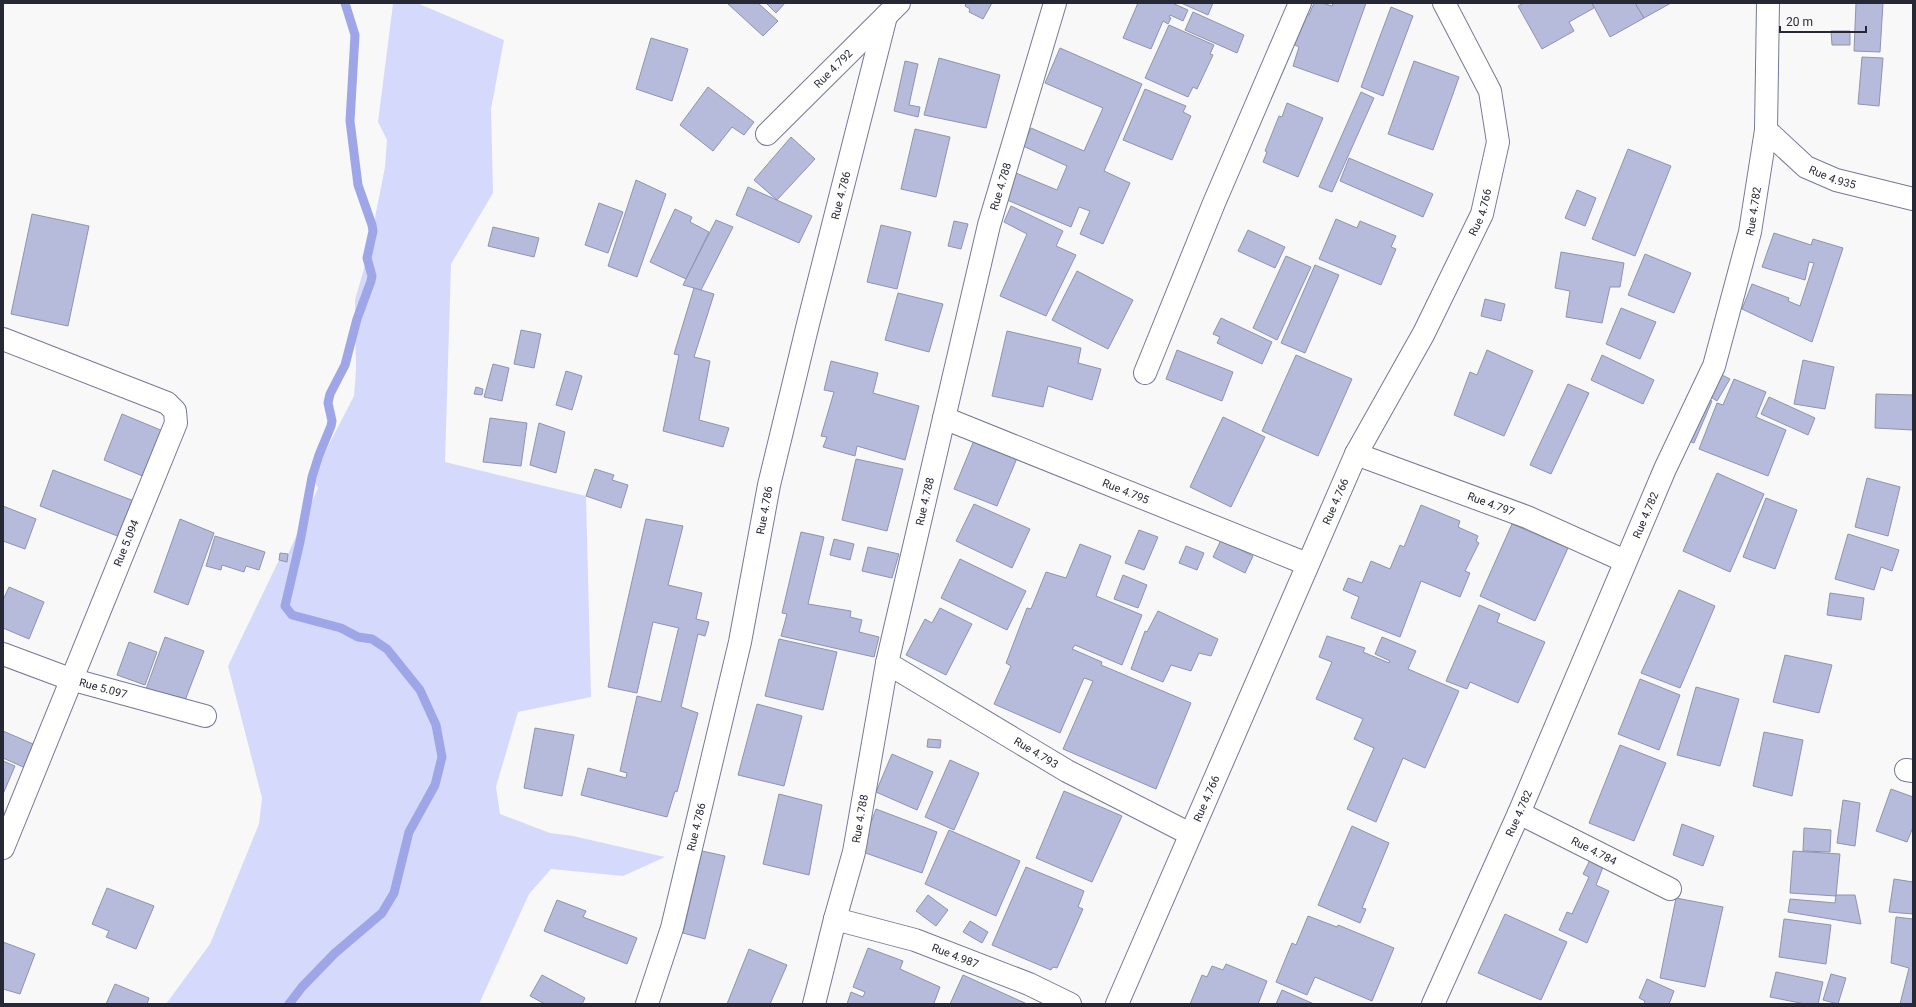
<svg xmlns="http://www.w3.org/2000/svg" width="1916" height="1007" viewBox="0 0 1916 1007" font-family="Roboto,sans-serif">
<rect width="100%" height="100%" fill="#f8f8f8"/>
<path fill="#d5dafd" d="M403 3H417L504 40 491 109 493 193 451 264 445 462 586 496 591 697 518 712 496 787 500 814 550 833 573 836 665 857 623 876 551 869 529 894 479 1004H166L210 944 259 824 262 798 228 666 279 560 288 554 318 488 312 477 354 396 356 369 355 300 367 258 385 167 387 140 378 122 393 4Z"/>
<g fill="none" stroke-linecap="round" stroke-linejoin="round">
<path stroke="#9fa6e8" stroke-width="9" d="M289 1004 302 987 335 953 382 913 394 893 409 832 435 785 442 757 436 725 420 690 387 649 372 639 358 637 341 628 292 615 285 606 300 542 312 477 319 455 331 426 332 421 328 403 330 394 345 365 357 319 371 281 372 276 367 258 373 231 372 225 358 185 350 121 355 35 345 3"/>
</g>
<g fill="#b6badb" stroke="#8f93b2">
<path d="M727 3H758L778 21 763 36Z"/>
<path d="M766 3H785L776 13Z"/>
<path d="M966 3H992L983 19 969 12 970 9 965 6Z"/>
<path d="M1138 3H1172L1188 10 1183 21 1170 15 1169 17 1171 18 1168 24 1163 21 1151 49 1123 38Z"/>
<path d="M1181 3H1213L1208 15Z"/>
<path d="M1314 3H1322L1332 6 1333 3H1366L1338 82 1293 66 1299 47 1291 43 1302 12 1309 15Z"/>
<path d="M1524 3H1592L1594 8 1569 22 1574 31 1542 49 1518 6Z"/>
<path d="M1592 3H1635L1644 18 1610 37Z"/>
<path d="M1635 3H1671L1644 18Z"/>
<path d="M1856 3H1883L1880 52 1854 51Z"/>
<path d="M1391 7 1413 16 1383 96 1361 87Z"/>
<path d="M1193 12 1244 35 1237 53 1185 30Z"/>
<path d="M1169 25 1214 45 1210 54 1213 55 1197 89 1193 87 1188 97 1145 78Z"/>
<path d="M1831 31H1850V45H1832Z"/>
<path d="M651 38 688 49 672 101 636 89Z"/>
<path d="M1060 48 1142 84 1104 171 1130 183 1103 244 1080 234 1090 211 1079 207 1071 227 1000 197 1011 171 1057 190 1067 166 1023 146 1031 128 1084 151 1103 108 1045 83Z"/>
<path d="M1862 57 1883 58 1879 106 1858 104Z"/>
<path d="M939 58 1000 75 986 128 924 115Z"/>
<path d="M905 61 918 64 909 105 920 107 918 117 894 111Z"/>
<path d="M1414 61 1459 77 1433 150 1388 134Z"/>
<path d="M708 87 754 122 744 135 732 127 713 151 680 125Z"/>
<path d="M1145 89 1186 106 1183 112 1191 116 1172 160 1123 140Z"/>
<path d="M1361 92 1374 98 1332 192 1319 187Z"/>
<path d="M1287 103 1323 118 1298 177 1263 162 1267 152 1265 151 1279 116 1282 117Z"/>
<path d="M915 129 950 137 936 197 901 189Z"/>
<path d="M791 137 815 159 777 200 754 180Z"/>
<path d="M1628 149 1671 166 1635 256 1592 239Z"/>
<path d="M1349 158 1433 194 1423 217 1340 181Z"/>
<path d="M636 180 666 194 637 277 608 266Z"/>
<path d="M748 187 812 216 799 243 736 215Z"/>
<path d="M1577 190 1596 198 1585 226 1565 218Z"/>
<path d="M599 203 623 212 608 253 585 245Z"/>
<path d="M1011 206 1063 231 1056 246 1076 255 1046 316 1000 296 1027 234 1004 222Z"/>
<path d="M675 209 692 217 690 222 709 232 686 279 650 262Z"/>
<path d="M32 214 89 226 68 326 11 314Z"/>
<path d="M1336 219 1357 228 1360 221 1396 236 1391 247 1396 249 1381 285 1319 259Z"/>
<path d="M716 220 733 227 701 290 683 285Z"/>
<path d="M954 221 968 224 961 249 948 246Z"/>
<path d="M881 225 911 232 897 289 867 282Z"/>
<path d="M493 227 539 238 534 257 488 246Z"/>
<path d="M1248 230 1285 247 1275 268 1238 251Z"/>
<path d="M1774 233 1811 245 1813 239 1843 248 1812 342 1742 309 1752 284 1789 298 1788 301 1800 306 1814 263 1809 262 1805 280 1762 267Z"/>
<path d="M1561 252 1624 263 1620 287H1610L1602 323 1566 317 1570 291 1555 288Z"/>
<path d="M1645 254 1691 273 1674 313 1628 295Z"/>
<path d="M1286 256 1311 267 1277 340 1253 328Z"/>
<path d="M1315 265 1339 275 1305 353 1281 343Z"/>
<path d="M1077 271 1133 300 1108 349 1052 320Z"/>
<path d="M694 288 714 294 694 357 710 361 699 420 729 428 723 447 663 431 679 355 674 354Z"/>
<path d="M898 293 943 304 929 352 885 340Z"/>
<path d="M1485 299 1505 304 1501 321 1481 316Z"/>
<path d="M1621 308 1656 322 1640 359 1606 344Z"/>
<path d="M1221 318 1272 342 1262 364 1217 343 1220 337 1213 334Z"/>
<path d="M521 330 541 334 534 368 514 364Z"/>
<path d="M1007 331 1081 348 1078 363 1101 369 1092 400 1048 386 1043 407 992 396Z"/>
<path d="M1177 350 1233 372 1222 401 1166 379Z"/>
<path d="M1487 350 1533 371 1504 436 1454 415 1470 372 1477 375Z"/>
<path d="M1296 355 1352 379 1318 456 1262 431Z"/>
<path d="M1602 355 1654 380 1643 404 1591 380Z"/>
<path d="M1803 360 1834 367 1825 409 1794 404Z"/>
<path d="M831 361 878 373 873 393 919 406 905 460 857 446 855 456 823 447 827 437 821 436 834 392 824 390Z"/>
<path d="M493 364 509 368 502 401 484 397Z"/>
<path d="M566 371 582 376 572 410 556 405Z"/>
<path d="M1718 373 1730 379 1717 401 1706 394Z"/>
<path d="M1734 379 1766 392 1756 417 1786 430 1768 476 1699 449 1717 403 1723 405Z"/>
<path d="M1568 384 1589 393 1551 474 1530 465Z"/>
<path d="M476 387 483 389 482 395 474 394Z"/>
<path d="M1876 394 1913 395V430L1875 428Z"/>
<path d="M1702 397 1712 401 1694 443 1684 439Z"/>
<path d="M1769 397 1815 418 1808 435 1761 414Z"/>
<path d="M122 414 163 431 145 477 104 460Z"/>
<path d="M1223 417 1265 437 1231 507 1190 487Z"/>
<path d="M490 418 527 423 521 466 483 462Z"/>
<path d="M539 423 565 432 556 473 530 465Z"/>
<path d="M977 433 1020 451 997 506 954 489Z"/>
<path d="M856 459 903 469 887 531 842 520Z"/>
<path d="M595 469 614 475 612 480 628 485 621 508 586 496Z"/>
<path d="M53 470 134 501 120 537 40 506Z"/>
<path d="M1717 473 1764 494 1730 572 1683 551Z"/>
<path d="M1867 478 1900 487 1888 536 1855 527Z"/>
<path d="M1766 498 1797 510 1775 569 1743 557Z"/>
<path d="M974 504 1030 529 1012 568 956 541Z"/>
<path d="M1421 505 1460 521 1458 527 1478 536 1476 541 1479 543 1465 571 1470 573 1460 597 1421 581 1400 637 1351 618 1359 597 1343 590 1348 578 1362 583 1371 561 1390 569 1400 545 1404 547Z"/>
<path d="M3 506 36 519 25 549 3 541Z"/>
<path d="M180 519 214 533 188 605 154 592Z"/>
<path d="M646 519 683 526 668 585 702 593 696 619 709 622 705 636 698 634 681 707 698 713 677 792 675 791 667 817 581 795 588 768 626 778 627 773 620 771 637 696 661 702 678 630 679 628 653 622 637 693 608 687Z"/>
<path d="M1512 524 1568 548 1535 621 1480 596Z"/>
<path d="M1139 530 1158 537 1144 570 1125 563Z"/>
<path d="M801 532 824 537 808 604 851 611 850 617 862 620 859 632 879 637 874 657 781 636 787 614 782 613Z"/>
<path d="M1848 534 1899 550 1892 571 1881 567 1874 590 1835 579Z"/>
<path d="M215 536 265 552 259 570 246 566 244 572 222 565 221 570 206 566Z"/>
<path d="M834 539 854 544 850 560 830 555Z"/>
<path d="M1221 540 1253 556 1245 573 1213 557Z"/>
<path d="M1080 544 1111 556 1096 596 1142 615 1122 665 1075 645 1072 649 1102 662 1101 665 1191 703 1156 789 1063 749 1093 681 1084 678 1060 733 994 704 1011 666 1006 663 1027 608 1031 609 1046 572 1066 578Z"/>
<path d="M1186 546 1204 553 1197 570 1179 563Z"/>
<path d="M868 547 899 554 892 578 862 571Z"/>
<path d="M280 553 288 554 287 562 279 560Z"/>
<path d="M960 559 1026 591 1007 630 941 598Z"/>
<path d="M1123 575 1147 585 1138 608 1114 599Z"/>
<path d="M9 587 44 602 29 639 3 628V600Z"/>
<path d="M1679 590 1715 606 1680 688 1641 673Z"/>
<path d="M1830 593 1864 598 1861 620 1827 615Z"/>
<path d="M1479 605 1500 614 1497 622 1545 642 1518 703 1470 682 1467 689 1446 681Z"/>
<path d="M940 608 972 624 946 675 906 655 925 619 932 623Z"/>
<path d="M1158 611 1218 639 1211 656 1199 653 1191 671 1171 665 1163 682 1131 669 1145 631 1147 632Z"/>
<path d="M1327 636 1365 648 1363 652 1389 663 1390 661 1375 654 1382 637 1416 651 1408 669 1459 691 1425 768 1403 758 1376 822 1347 809 1374 748 1354 739 1363 719 1316 699 1332 662 1319 657Z"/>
<path d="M165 637 204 651 184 703 146 689Z"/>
<path d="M779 639 837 652 823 710 765 696Z"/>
<path d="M129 642 157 652 145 685 117 675Z"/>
<path d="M1785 655 1832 665 1819 713 1773 702Z"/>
<path d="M1640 679 1680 695 1659 750 1618 734Z"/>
<path d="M1696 687 1739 699 1720 766 1677 755Z"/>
<path d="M757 704 802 716 784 786 738 775Z"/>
<path d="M535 728 574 735 562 796 524 788Z"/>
<path d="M3 731 40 747 30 770 3 758Z"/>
<path d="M1764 732 1803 740 1792 796 1753 786Z"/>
<path d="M928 739 941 740 940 748 927 747Z"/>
<path d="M1620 745 1666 763 1634 841 1589 823Z"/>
<path d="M892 754 933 772 917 810 876 792Z"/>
<path d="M950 760 979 773 954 830 925 817Z"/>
<path d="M3 761 15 766 3 794Z"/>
<path d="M1891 789 1913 797V827L1907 842 1876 831Z"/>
<path d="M1064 791 1122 816 1092 882 1036 858Z"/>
<path d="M779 794 822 805 809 875 763 864Z"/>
<path d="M1843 800 1860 803 1855 846 1837 843Z"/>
<path d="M876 809 937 832 922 873 860 851Z"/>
<path d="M1682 824 1714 836 1703 866 1673 855Z"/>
<path d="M1352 826 1389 843 1362 908 1366 909 1360 923 1318 905Z"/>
<path d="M1804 828 1831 830 1830 852 1803 851Z"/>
<path d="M949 830 1020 861 996 916 925 884Z"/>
<path d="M702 851 725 856 705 939 683 933Z"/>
<path d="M1793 851 1840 854 1836 896 1790 893Z"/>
<path d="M1593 854 1603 867 1596 885 1609 891 1587 943 1559 930 1567 912 1572 914 1589 877 1583 874Z"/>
<path d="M1026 867 1084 891 1078 907 1083 909 1057 968 1053 967 1051 970 992 945Z"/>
<path d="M1894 879 1913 882V1004H1900L1909 968 1891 963 1896 917 1913 919V914L1889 912Z"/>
<path d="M107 888 154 906 136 949 106 937 109 931 92 924Z"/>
<path d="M928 895 948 910 936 926 916 911Z"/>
<path d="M1836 895H1855L1861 924 1788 912 1790 899 1835 903Z"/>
<path d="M1676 898 1723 907 1705 987 1660 978Z"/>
<path d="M557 900 586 911 583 917 637 938 627 964 544 931Z"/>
<path d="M1505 914 1567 942 1541 1000 1478 973Z"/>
<path d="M1308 916 1337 927 1338 925 1394 948 1372 1001 1315 977 1307 995 1276 982 1292 943 1296 945Z"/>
<path d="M1784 919 1831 925 1826 964 1779 957Z"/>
<path d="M970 921 988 932 982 943 963 932Z"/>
<path d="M3 942 35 954 20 994 3 989Z"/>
<path d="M868 948 903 961 900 969 940 987 934 1003 937 1004H847L851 992 863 997 865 992 853 987Z"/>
<path d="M749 949 787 965 770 1004H727Z"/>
<path d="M1226 964 1267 981 1258 1004H1190L1202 975 1207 977 1212 966 1223 970Z"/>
<path d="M1776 972 1823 982 1818 1004H1805L1770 997Z"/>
<path d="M1831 974 1846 978 1838 1004 1823 1000Z"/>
<path d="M542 975 585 998 582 1004H545L530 996Z"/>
<path d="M963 975 1027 1004H950Z"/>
<path d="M1647 979 1674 991 1669 1004H1644L1645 1001 1639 998Z"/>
<path d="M115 984 149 998 147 1004H106Z"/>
<path d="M1282 990 1314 1004H1276Z"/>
</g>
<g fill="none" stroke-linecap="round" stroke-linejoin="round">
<defs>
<g id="minor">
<path id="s1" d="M1766 130 1806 167 1836 180 1913 199"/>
<path id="s2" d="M767 134 899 3"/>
<path d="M3 339 167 403 175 411 176 423 3 848"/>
<path d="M1145 373 1214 203 1300 3"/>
<path id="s3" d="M944 418 1307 564"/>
<path id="s4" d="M1356 454 1527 517 1625 561"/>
<path id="s5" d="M3 654 70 679 205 716"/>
<path id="s6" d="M887 663 1067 771 1190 834"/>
<path d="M1906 770 1913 771"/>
<path id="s7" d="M1519 813 1670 889"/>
<path id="s8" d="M835 919 915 940 1029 984 1070 1004"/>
<path id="s9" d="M647 1004 672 928 740 642 769 485 808 324 886 16"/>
<path id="s10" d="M814 1004 835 919 854 852 887 663 989 225 1055 3"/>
<path id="s11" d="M1117 1004 1356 454 1424 333 1482 214 1498 142 1490 91 1444 3"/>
<path id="s12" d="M1433 1004 1519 813 1665 469 1714 366 1750 232 1766 130 1768 3"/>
</g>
</defs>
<use href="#minor" stroke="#757998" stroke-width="24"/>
<use href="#minor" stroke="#fff" stroke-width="22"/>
</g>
<g text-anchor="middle" stroke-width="3" stroke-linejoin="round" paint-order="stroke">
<g font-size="11" fill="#272835" stroke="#f8f8f8">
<text dy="4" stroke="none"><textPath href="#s2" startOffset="93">Rue 4.792</textPath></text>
<text dy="4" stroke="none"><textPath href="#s1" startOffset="83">Rue 4.935</textPath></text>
<text dy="4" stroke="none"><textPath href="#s10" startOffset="839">Rue 4.788</textPath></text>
<text dy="4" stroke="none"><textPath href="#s9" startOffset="832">Rue 4.786</textPath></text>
<text dy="4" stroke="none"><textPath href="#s12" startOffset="857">Rue 4.782</textPath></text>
<text dy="4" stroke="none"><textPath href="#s11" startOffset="872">Rue 4.766</textPath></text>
<text dy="4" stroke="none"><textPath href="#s3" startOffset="196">Rue 4.795</textPath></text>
<text dy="4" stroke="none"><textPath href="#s10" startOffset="515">Rue 4.788</textPath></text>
<text dy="4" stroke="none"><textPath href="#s11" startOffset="548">Rue 4.766</textPath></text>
<text dy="4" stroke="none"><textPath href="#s4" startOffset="144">Rue 4.797</textPath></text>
<text dy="4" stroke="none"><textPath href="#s9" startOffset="508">Rue 4.786</textPath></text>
<text dy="4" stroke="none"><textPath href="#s12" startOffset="533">Rue 4.782</textPath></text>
<text transform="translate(126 543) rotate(-68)" y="4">Rue 5.094</text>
<text dy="4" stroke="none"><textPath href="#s5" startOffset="106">Rue 5.097</textPath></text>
<text dy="4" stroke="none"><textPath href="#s6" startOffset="174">Rue 4.793</textPath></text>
<text dy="4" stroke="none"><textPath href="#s11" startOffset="224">Rue 4.766</textPath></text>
<text dy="4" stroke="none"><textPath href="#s12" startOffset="209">Rue 4.782</textPath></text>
<text dy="4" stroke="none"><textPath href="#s10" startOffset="191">Rue 4.788</textPath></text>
<text dy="4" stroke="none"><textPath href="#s9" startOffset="184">Rue 4.786</textPath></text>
<text dy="4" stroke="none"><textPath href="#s7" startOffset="84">Rue 4.784</textPath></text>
<text dy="4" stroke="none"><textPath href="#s8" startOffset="126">Rue 4.987</textPath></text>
</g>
</g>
<rect width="1916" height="1007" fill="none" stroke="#272835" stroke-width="8"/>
<path d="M1780 26v6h86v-6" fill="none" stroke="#272835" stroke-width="2"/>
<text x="1786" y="26" font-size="12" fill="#272835" stroke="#f8f8f8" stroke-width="3" paint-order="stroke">20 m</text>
</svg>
